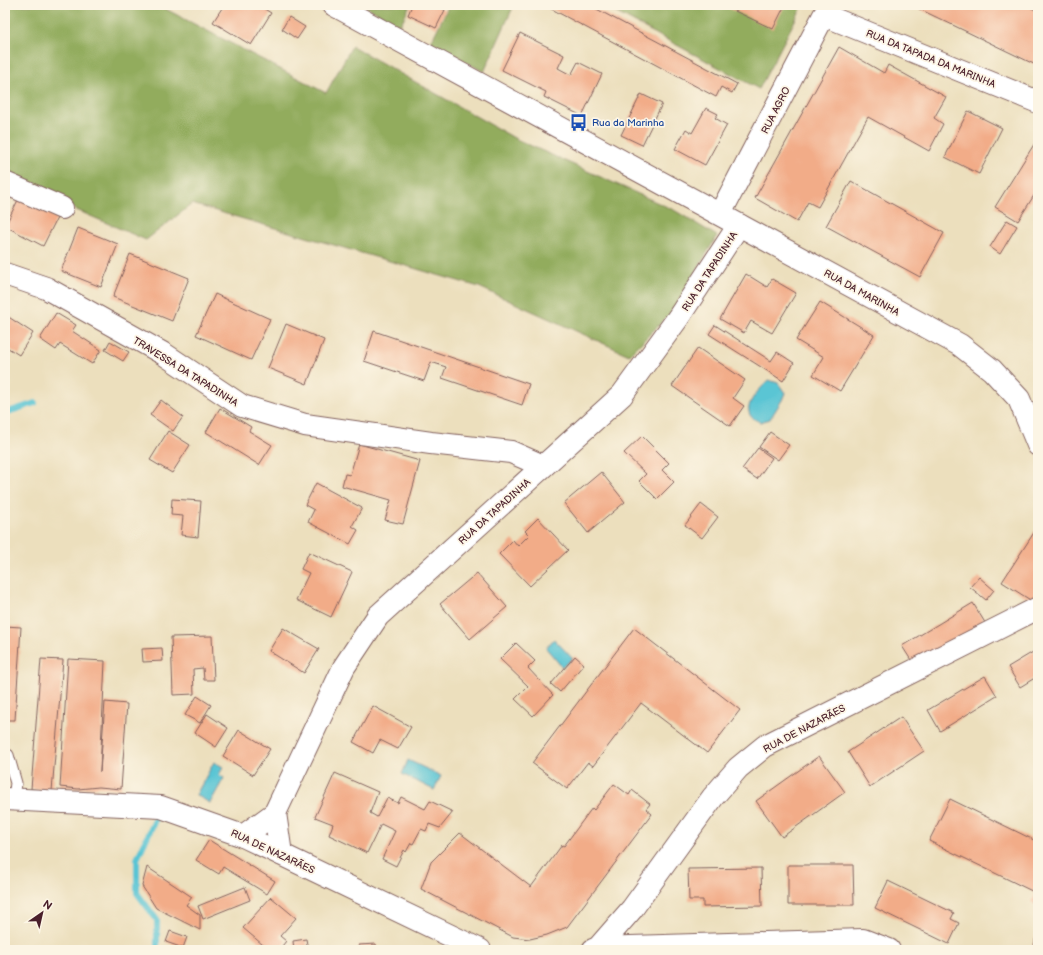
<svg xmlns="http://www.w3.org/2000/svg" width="1043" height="955" viewBox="0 0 1043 955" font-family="'Balsamiq Sans',sans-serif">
<rect width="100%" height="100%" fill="#fcf5e5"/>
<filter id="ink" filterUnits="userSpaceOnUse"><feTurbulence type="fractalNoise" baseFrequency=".025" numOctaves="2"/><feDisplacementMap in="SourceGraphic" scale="8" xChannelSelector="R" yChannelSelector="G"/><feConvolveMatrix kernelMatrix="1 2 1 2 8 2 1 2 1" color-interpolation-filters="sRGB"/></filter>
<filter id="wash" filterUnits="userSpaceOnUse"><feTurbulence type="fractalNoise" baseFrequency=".012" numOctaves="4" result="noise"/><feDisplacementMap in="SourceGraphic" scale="16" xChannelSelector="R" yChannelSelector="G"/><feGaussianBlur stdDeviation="0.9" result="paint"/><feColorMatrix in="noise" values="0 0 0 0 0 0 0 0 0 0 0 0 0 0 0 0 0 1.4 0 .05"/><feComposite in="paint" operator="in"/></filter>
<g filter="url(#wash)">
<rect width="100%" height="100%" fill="#ecdfbd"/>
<g fill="#92ac5d" stroke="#6e6644">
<path d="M5 5H158L326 93 352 46 516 139 674 210 717 236 672 312 629 355 479 287 192 204 146 240 5 179Z"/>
<path d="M363 5H410L400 26Z"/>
<path d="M449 5H514L484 72 431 42Z"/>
<path d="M602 5H803L759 89Z"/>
</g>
<g fill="#5ac5d4" stroke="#527280">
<path d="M769 380 778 383 785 393 782 400 770 419 760 422C757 420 752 419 750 415 744 403 761 388 769 380Z"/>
<path d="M554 639 573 659 562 667 546 648Z"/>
<path d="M408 760 441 776 434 790 402 774Z"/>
<path d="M214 762 223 767 219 775 224 778 210 803 196 795Z"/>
</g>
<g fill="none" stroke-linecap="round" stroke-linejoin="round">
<g stroke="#5ac5d4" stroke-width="6">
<path d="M5 413 35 403"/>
<path d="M156 818 137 859V893L157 920V950"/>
</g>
</g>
<g id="blocks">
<g fill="#f2ac88">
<path d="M224 5H258L271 13 251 45 213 22Z"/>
<path d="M412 5H437L436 6 445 10 436 28 408 15Z"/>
<path d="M544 5H589L737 84 732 93 721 87 716 97Z"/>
<path d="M722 5H785L773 29Z"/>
<path d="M911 5H1025L1038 11V66Z"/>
<path d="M289 17 305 27 297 39 282 29Z"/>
<path d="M520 33 564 55 558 68 571 75 578 62 602 74 582 116 544 97 546 92 502 70Z"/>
<path d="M839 47 884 73 888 65 946 97 934 118 943 124 929 151 868 117 818 207 808 202 797 222 755 198Z"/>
<path d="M641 94 662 104 642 145 621 135Z"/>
<path d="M706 108 718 114 715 118 727 125 705 165 675 149 686 129 692 133Z"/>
<path d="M968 111 1002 128 979 174 945 157Z"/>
<path d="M1038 138V189L1018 221 995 207Z"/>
<path d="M851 181 944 233 920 277 826 226Z"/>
<path d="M5 196 10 199 5 212Z"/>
<path d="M19 198 57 218 43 246 5 226Z"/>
<path d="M1007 220 1017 226 1000 254 990 247Z"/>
<path d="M78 228 118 244 101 287 61 271Z"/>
<path d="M130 254 189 278 172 321 113 297Z"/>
<path d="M746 274 767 287 772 279 796 293 772 333 751 321 744 333 720 319Z"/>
<path d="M215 294 270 319 251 360 196 335Z"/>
<path d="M820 302 874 335 840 391 813 375 824 357 796 340Z"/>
<path d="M56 313 76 325 72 331 101 350 92 364 60 344 56 350 40 339Z"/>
<path d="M7 316 33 333 19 355 5 346V319Z"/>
<path d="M286 324 324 340 307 384 268 368Z"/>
<path d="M715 325 771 361 777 352 794 363 783 381 709 334Z"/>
<path d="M374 331 529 384 522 405 442 378 446 367 431 362 424 381 364 361Z"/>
<path d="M110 341 129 352 123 361 105 350Z"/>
<path d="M698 348 745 380 733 398 744 406 730 426 672 386Z"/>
<path d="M161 400 183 417 173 431 150 415Z"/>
<path d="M220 408 251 427 249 431 272 445 259 465 206 432Z"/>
<path d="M168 431 190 445 172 473 150 460Z"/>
<path d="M770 432 789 445 778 460 759 447Z"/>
<path d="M642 436 669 463 662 470 674 482 657 499 639 481 646 474 624 453Z"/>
<path d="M359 444 420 461 403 524 385 520 391 500 342 486 345 474 350 475Z"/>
<path d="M758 448 772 458 757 479 742 469Z"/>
<path d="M601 472 625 502 588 533 564 503Z"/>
<path d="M316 483 362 508 352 526 358 530 350 544 308 522 314 510 305 505Z"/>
<path d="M172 499 201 501 198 537 181 535 183 516 171 515Z"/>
<path d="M701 504 718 517 702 538 685 525Z"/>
<path d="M538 518 568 550 530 586 499 554 513 540 518 546 529 535 525 531Z"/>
<path d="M1035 531 1038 533V598L1035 603 1002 582Z"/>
<path d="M309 552 352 572 331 617 296 600 309 573 301 569Z"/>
<path d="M477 573 507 607 470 639 440 604Z"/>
<path d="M979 577 994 590 986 600 970 587Z"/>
<path d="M973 603 987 626 916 668 902 646Z"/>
<path d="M5 626 21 627 15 720H5Z"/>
<path d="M283 628 319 649 304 673 269 651Z"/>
<path d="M634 628 740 710 707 753 641 703 593 766 588 762 567 789 532 763Z"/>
<path d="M212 636 214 680H204L203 668 193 669 194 694 173 695 171 637Z"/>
<path d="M516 643 535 661 528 668 553 695 533 716 515 699 528 686 500 659Z"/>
<path d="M162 648 163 661 143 662 142 649Z"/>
<path d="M1038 649V676L1020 687 1008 667Z"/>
<path d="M575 656 584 664 560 692 551 684Z"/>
<path d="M41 659 63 660 52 791 31 789Z"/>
<path d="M68 659 105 661 100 772 105 702 127 704 121 789 99 787 78 789 60 787Z"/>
<path d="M985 676 997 696 940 731 928 710Z"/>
<path d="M197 696 211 705 200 723 185 715Z"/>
<path d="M373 706 411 727 398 749 380 740 373 753 353 742Z"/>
<path d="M207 714 228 728 216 747 195 733Z"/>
<path d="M901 717 924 751 870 787 848 752Z"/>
<path d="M239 730 270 749 253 775 223 756Z"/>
<path d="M819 756 845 792 782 837 756 801Z"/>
<path d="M335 773 378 792 370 813 377 817 387 798 398 803 401 797 425 809 430 801 453 812 440 828 429 824 426 831 421 829 413 844 411 843 406 852 404 850 396 866 382 859 395 831 381 824 367 853 329 835 333 824 315 817Z"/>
<path d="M614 784 629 795 632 790 650 804 646 809 652 814 567 927 547 935 530 939 513 937 421 889 431 862 460 833 531 887 562 845 564 846 592 808 594 810Z"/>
<path d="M950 799 1038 842V905L1032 902 1036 893 929 841Z"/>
<path d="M209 840 275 881 267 894 223 867 219 874 196 860Z"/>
<path d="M788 865H853L854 905H788Z"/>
<path d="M147 867 192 897 186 905 200 915V930L156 908 142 886Z"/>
<path d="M761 868 762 906 703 907V900H689L688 869Z"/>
<path d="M888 881 954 913 951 919 959 923 949 944 875 908Z"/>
<path d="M245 887 250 900 203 919 198 906Z"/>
<path d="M271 897 296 918 280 936 286 941 279 950H269L243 928Z"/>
<path d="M170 931 187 937 183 948 166 942Z"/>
<path d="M1037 931 1038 950H1033Z"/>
<path d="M306 939 308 950H294L293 941Z"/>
<path d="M376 944 377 950H359V945Z"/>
</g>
</g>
</g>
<g filter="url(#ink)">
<use href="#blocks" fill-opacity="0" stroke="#83625e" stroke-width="1"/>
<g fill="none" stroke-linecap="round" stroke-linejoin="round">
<defs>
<path id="service" d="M5 754 8 755 16 783 14 799"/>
<g id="minor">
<path d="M5 183 62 208"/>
<path d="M5 274 46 288 164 354 242 406 305 425 431 443 511 452 543 466"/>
<path d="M275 813 281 854"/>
<path d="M243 836 275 813 344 667 378 616 622 395 678 318 739 225"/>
<path d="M598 948 863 940 889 950"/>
</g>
<g id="tertiary">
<path d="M334 5 960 345 992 370 1019 399 1038 445"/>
<path d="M720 214 824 15 1038 102"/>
<path d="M5 799 161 807 243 836 480 950"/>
<path d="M593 950 598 948 632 909 713 797 738 768 765 746 1038 608"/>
</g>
</defs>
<use href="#service" stroke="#83625e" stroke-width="13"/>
<use href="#minor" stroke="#83625e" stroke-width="24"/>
<use href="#tertiary" stroke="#83625e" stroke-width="24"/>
<use href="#service" stroke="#fff" stroke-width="11"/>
<use href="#minor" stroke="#fff" stroke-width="22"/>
<use href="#tertiary" stroke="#fff" stroke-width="22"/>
</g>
</g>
<defs>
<symbol id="bus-bare" viewBox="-9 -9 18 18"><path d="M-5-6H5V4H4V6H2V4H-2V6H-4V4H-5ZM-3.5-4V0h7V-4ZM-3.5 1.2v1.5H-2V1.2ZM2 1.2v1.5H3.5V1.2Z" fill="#1a4fb4" stroke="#fcf5e5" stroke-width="2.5" paint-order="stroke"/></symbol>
</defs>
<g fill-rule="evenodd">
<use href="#bus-bare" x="566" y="110" width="25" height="25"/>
</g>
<g text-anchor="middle" stroke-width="3.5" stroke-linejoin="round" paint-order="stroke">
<g font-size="10" fill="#4a1f2b" stroke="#fcf5e5">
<text transform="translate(931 58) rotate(22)" y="4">RUA DA TAPADA DA MARINHA</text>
<text transform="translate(775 110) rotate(-63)" y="4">RUA AGRO</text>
<text transform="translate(709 271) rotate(-57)" y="4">RUA DA TAPADINHA</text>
<text transform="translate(862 292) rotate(29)" y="4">RUA DA MARINHA</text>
<text transform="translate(186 371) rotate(32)" y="4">TRAVESSA DA TAPADINHA</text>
<text transform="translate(494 511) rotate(-42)" y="4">RUA DA TAPADINHA</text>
<text transform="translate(804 728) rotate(-28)" y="4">RUA DE NAZARÃES</text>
<text transform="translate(273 851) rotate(25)" y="4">RUA DE NAZARÃES</text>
</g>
<g font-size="10" fill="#164399" stroke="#fcf5e5" text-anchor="start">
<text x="592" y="126">Rua da Marinha</text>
</g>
</g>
<rect width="1043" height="955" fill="none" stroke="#fcf5e5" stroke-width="20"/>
<g transform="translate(42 913) rotate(34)" stroke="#fcf5e5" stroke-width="3" paint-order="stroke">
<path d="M0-3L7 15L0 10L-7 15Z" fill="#4a1f2b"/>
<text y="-6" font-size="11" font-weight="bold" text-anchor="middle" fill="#4a1f2b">N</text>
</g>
</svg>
